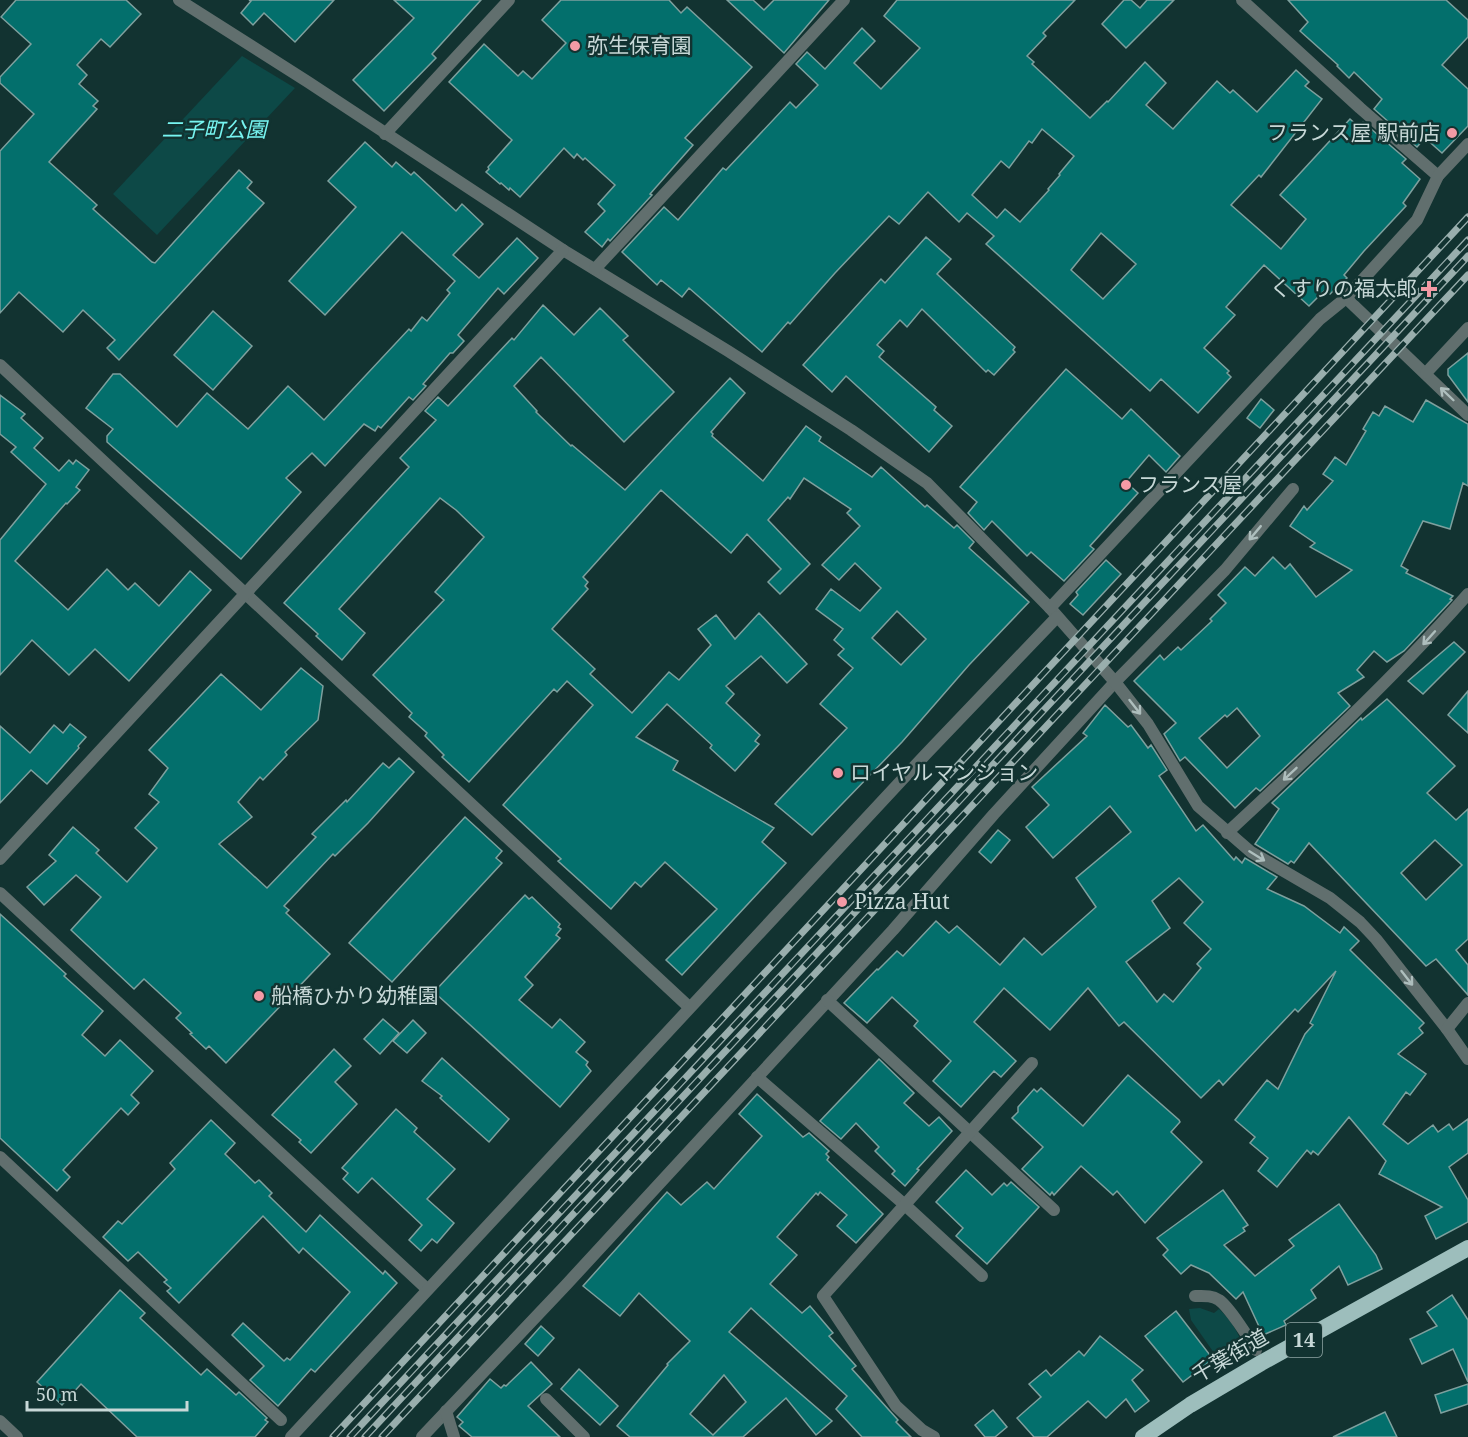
<svg xmlns="http://www.w3.org/2000/svg" width="1468" height="1437" viewBox="0 0 1468 1437" font-family="'Noto Serif','Noto Sans JP',serif">
<rect width="100%" height="100%" fill="#123331"/>
<g fill="#0d4947">
<path d="M242 56 295 88 157 235 113 194Z"/>
<path d="M1200 1308 1214 1313 1219 1309C1232 1321 1238 1332 1244 1349L1225 1362 1219 1360 1191 1320 1189 1309Z"/>
</g>
<g fill="#036f6c" stroke="#7ea09e" stroke-width="1.5" fill-rule="evenodd">
<path d="M16 0H126L141 14 110 47 101 39 77 65 87 75 79 84 98 101 93 106 97 109 49 162 97 205 93 209 152 262 155 263 239 170 252 182 247 188 264 203 119 360 107 348 115 340 83 310 63 332 19 292 0 313V151L34 114 0 83V77L31 44 1 17Z"/>
<path d="M249 0H334L295 42 264 13 253 25 241 13 251 1Z"/>
<path d="M394 0H481L432 54 436 58 384 111 353 80 414 18Z"/>
<path d="M561 0H669L681 13 687 7 752 67 685 138 693 145 650 194 652 195 610 241 608 239 602 247 585 232 605 211 598 204 615 185 585 158 583 160 577 154 574 158 564 148 520 197 510 188 509 190 501 183 500 184 486 172 489 169 488 167 512 140 449 82 484 44 518 76 523 71 532 79 566 43 542 20Z"/>
<path d="M727 0H753L764 10 774 0H829L784 53Z"/>
<path d="M897 0H1075L1043 33 1046 36 1027 56 1034 62 1032 64 1090 118 1107 101 1108 102 1145 62 1166 83 1146 105 1173 129 1217 81 1230 93 1233 90 1257 112 1296 70 1309 82 1305 86 1322 99 1261 177 1259 175 1231 205 1281 249 1306 219 1280 195 1350 119 1359 127 1363 122 1406 159 1402 163 1420 179 1403 203 1406 206 1364 251 1344 275 1347 278 1330 294 1325 290 1309 306 1264 265 1226 307 1235 315 1204 348 1229 371 1227 373 1231 377 1198 413 1161 379 1150 391 986 244 994 236 967 213 959 222 928 192 899 224 889 216 835 273 790 324 788 322 762 352 689 288 682 297 661 280 657 285 622 252 664 207 678 220 723 168 726 170 790 102 796 108 818 85 796 64 807 52 825 69 862 28 875 41 854 63 881 89 920 48 884 16ZM1042 129 1074 156 1059 174 1060 175 1048 189 1049 190 1020 222 1005 209 997 218 972 195 1001 161 1009 168 1029 141 1032 143ZM1101 233 1136 264 1103 299 1071 270Z"/>
<path d="M1124 0H1131L1140 8 1147 0H1174L1126 48 1102 24Z"/>
<path d="M1288 0H1446L1468 20V37L1442 65 1468 89V126L1442 153 1425 138 1417 147 1374 109 1382 99 1354 72 1349 78 1337 66 1338 65 1300 31 1308 22Z"/>
<path d="M365 142 392 167 396 162 411 175 414 172 456 211 462 204 483 224 453 255 479 278 517 238 538 258 504 294 498 288 458 335 464 341 453 353H450L423 384 426 386 413 400 409 397 381 428 378 426 375 431 364 424 325 466 312 453 286 478 301 492 241 559 107 442V436L113 429 86 408 113 374H120L177 427 207 393 248 429 288 386 324 420 409 329 411 331 422 317 427 321 450 293 447 290 455 281 402 232 325 315 289 281 356 207 328 181Z"/>
<path d="M926 237 951 259 937 274 1015 347 1013 350 1015 352 994 375 988 370 986 372 922 309 907 327 900 320 877 345 884 351 879 357 936 407 934 410 952 426 929 452 846 376 832 392 803 365 881 279 885 283Z"/>
<path d="M543 305 574 335 600 308 628 336 623 340 674 392 624 442 541 357 514 386 537 411 536 412 571 446 572 445 625 490 730 378 745 393 711 432 713 434 712 436 763 481 806 426 821 437 819 441 872 477 881 467 925 507 927 505 954 528 957 525 974 542 969 548 1029 602 969 665 902 742 812 835 775 804 847 728 820 704 853 668 838 655 844 649 834 640 843 629 816 609 831 589 860 611 881 588 855 563 839 580 822 565 860 526 847 513 851 509 804 478 790 499 788 497 768 520 810 564 780 594 768 582 781 569 747 534 731 553 661 490 583 577 588 582 585 586 588 589 552 629 595 669 590 674 632 713 669 672 679 680 711 645 698 629 716 615 735 639 759 613 807 664 787 683 761 656 726 686 734 694 726 703 760 735 755 741 759 744 735 771 710 748 712 745 667 704 636 737 678 761 673 770 774 828 762 842 786 863 682 975 666 960 717 909 665 862 641 887 635 882 611 909 558 861 561 859 503 805 593 705 567 681 557 692 554 689 469 782 442 757 444 755 425 736 427 733 409 717 412 713 373 675 444 600 435 592 484 537 456 510 440 498 339 609 365 633 342 660 316 636 318 634 284 603 409 467 400 458 436 420 425 411 438 397 448 406 512 338 514 340ZM897 611 926 639 901 665 872 638Z"/>
<path d="M213 311 252 346 213 390 174 355Z"/>
<path d="M1468 353V402L1448 375V369Z"/>
<path d="M1066 369 1122 419 1131 409 1180 456 1166 472 1149 455 1126 482 1138 493 1090 546 1094 549 1064 581 1031 552 1027 556 992 521 984 530 968 513 977 502 960 487Z"/>
<path d="M0 395 25 414 21 418 43 438 34 448 59 471 69 460 73 464 76 460 89 470 76 487 80 490 67 504 66 503 15 561 68 610 107 569 128 590 135 583 159 606 190 571 211 590 129 681 95 649 69 675 32 640 0 675V540L46 484 11 452 16 447 0 434Z"/>
<path d="M1261 399 1274 410 1260 428 1247 418Z"/>
<path d="M1426 400 1468 424V486L1463 483 1450 529 1423 521 1401 566 1408 570 1406 573 1453 596 1450 599 1452 600 1404 651 1387 662 1374 651 1357 670 1364 677 1338 693 1350 706 1260 791 1256 788 1235 808 1185 757 1180 761 1164 734 1176 723 1134 681 1160 655 1164 660 1178 647 1181 650 1212 621 1210 619 1226 603 1218 595 1245 567 1255 576 1273 557 1285 569 1290 564 1316 597 1352 570 1310 547 1315 543 1290 526 1304 506 1307 510 1333 481 1323 474 1335 457 1346 465 1366 431 1363 429 1373 412 1379 416 1385 406 1413 422ZM1237 708 1260 736 1227 768 1199 738 1225 715 1227 717Z"/>
<path d="M1106 560 1121 574 1083 615 1070 604 1078 595 1076 592Z"/>
<path d="M1454 642 1465 652 1423 694 1408 681Z"/>
<path d="M301 668 323 686 318 720 285 752 287 755 263 780 260 777 238 802 252 817 219 844 267 888 316 837 312 834 346 800 347 802 383 763 389 768 399 758 414 772 368 823 335 856 333 854 284 906 289 910 286 913 330 954 226 1063 209 1046 206 1049 190 1034 192 1033 176 1018 181 1013 144 979 134 989 71 930 101 897 76 875 44 905 27 887 56 861 49 855 73 827 99 850 96 853 127 882 157 848 135 828 159 802 149 794 168 768 149 750 221 674 261 710Z"/>
<path d="M1468 691V733L1448 715Z"/>
<path d="M1387 699 1455 766 1427 793 1456 820 1468 809V939L1456 950 1468 965V995L1436 959 1426 966 1309 843 1294 863 1291 861 1288 864 1255 844 1279 809 1272 803 1361 718 1362 720ZM1435 840 1462 865 1426 900 1401 873Z"/>
<path d="M1105 705 1128 727 1131 725 1148 748 1151 745 1167 770 1159 776 1196 831 1203 825 1234 860 1236 857 1242 863 1245 858 1277 877 1267 889 1304 906 1340 933 1344 927 1359 941 1350 950 1424 1023 1419 1028 1423 1033 1398 1054 1426 1074 1410 1095 1406 1092 1383 1124 1408 1144 1433 1125 1438 1132 1449 1124 1453 1130 1468 1119V1153L1449 1167 1468 1200V1222L1436 1239 1425 1216 1442 1207 1379 1174 1386 1161 1349 1117 1318 1155 1313 1151 1311 1154 1307 1150 1277 1187 1258 1171 1268 1158 1250 1143 1255 1137 1235 1120 1267 1080 1278 1089 1305 1034 1313 1025 1310 1023 1336 971 1298 1012 1295 1009 1223 1085 1219 1080 1201 1098 1124 1022 1119 1026 1088 988 1050 1030 1004 988 974 1022 1016 1061 1001 1077 994 1071 961 1107 933 1081 951 1061 914 1026 918 1021 892 997 867 1023 844 1003 877 969 878 970 897 951 903 956 936 921 949 933 957 926 1000 965 1024 938 1042 955 1096 907 1076 878 1131 832 1110 806 1053 858 1026 827 1049 805 1032 787 1087 736 1083 733ZM1179 878 1203 902 1184 923 1211 949 1197 964 1201 968 1173 1002 1164 994 1157 1002 1126 962 1170 928 1152 901Z"/>
<path d="M70 724 86 737 78 746 79 748 47 784 31 770 0 803V726L30 753 54 725 63 733Z"/>
<path d="M465 817 502 851 496 858 502 863 392 982 349 943Z"/>
<path d="M998 830 1010 840 991 863 979 852Z"/>
<path d="M525 895 529 899 532 897 560 924 558 927 561 929 556 935 560 938 525 977 533 985 519 1000 552 1028 560 1019 585 1042 576 1052 588 1062 586 1065 591 1071 560 1107 434 992Z"/>
<path d="M0 914 66 974 64 976 103 1011 82 1035 105 1056 120 1040 153 1071 131 1095 139 1103 128 1115 121 1108 63 1170 70 1177 57 1191 0 1138Z"/>
<path d="M383 1019 399 1033 380 1054 364 1039Z"/>
<path d="M413 1020 426 1033 407 1053 393 1041Z"/>
<path d="M334 1049 351 1066 335 1082 357 1104 311 1153 299 1142 301 1140 272 1115Z"/>
<path d="M442 1058 509 1119 489 1142 440 1098 442 1096 422 1081Z"/>
<path d="M879 1059 914 1093 904 1103 929 1126 939 1117 952 1131 917 1169 919 1170 905 1186 892 1174 895 1171 875 1151 879 1147 856 1123 841 1139 820 1121Z"/>
<path d="M1128 1075 1179 1120 1180 1122 1171 1132 1202 1162 1145 1223 1117 1191 1113 1195 1081 1166 1054 1195 1052 1192 1050 1195 1022 1169 1043 1147 1012 1118 1018 1112V1107L1034 1089 1037 1092 1041 1088 1083 1126Z"/>
<path d="M757 1094 803 1137 809 1133 829 1151 826 1154 829 1157 827 1160 883 1214 856 1243 837 1226 847 1215 820 1192 818 1195 816 1193 777 1237 797 1255 770 1284 802 1313 810 1306 833 1333 829 1336 856 1366 852 1369 898 1420 896 1422 911 1437H862L836 1409 847 1396 751 1308 729 1332 832 1421 816 1435 786 1398 743 1437H630L617 1426 668 1365 667 1364 690 1341 639 1293 620 1316 583 1286 667 1192 681 1205 707 1182 714 1189 762 1136 739 1114ZM724 1375 746 1402 713 1435 690 1414Z"/>
<path d="M396 1109 417 1128 414 1132 455 1169 427 1199 454 1223 437 1243 432 1239 421 1251 409 1240 422 1225 372 1178 358 1193 343 1179 348 1173 342 1168Z"/>
<path d="M211 1120 235 1143 225 1154 255 1183 259 1180 272 1193 269 1196 306 1232 320 1215 383 1274 385 1271 397 1283 315 1372 311 1369 278 1406 250 1380 264 1366 232 1335 243 1323 284 1361 287 1358 290 1360 350 1292 303 1248 299 1253 263 1216 179 1303 167 1291 171 1288 164 1282 167 1280 138 1252 128 1261 103 1237 118 1221 122 1224 175 1169 170 1163Z"/>
<path d="M966 1170 992 1195 1004 1183 1007 1186 1011 1182 1039 1207 987 1264 956 1236 963 1228 936 1202Z"/>
<path d="M1223 1190 1248 1225 1243 1228 1245 1231 1224 1245 1255 1276 1294 1246 1289 1240 1339 1204 1376 1255 1382 1269 1348 1285 1339 1266 1311 1290 1316 1298 1284 1321 1286 1325 1263 1335 1243 1292 1236 1299 1209 1273 1191 1265 1181 1274 1163 1255 1168 1250 1157 1238Z"/>
<path d="M120 1290 145 1313 140 1318 201 1375 207 1369 236 1395 239 1392 267 1418 265 1420 268 1422 255 1437H137L81 1384 62 1405 37 1382Z"/>
<path d="M1452 1295 1468 1320V1382L1453 1349 1422 1364 1410 1339 1437 1326 1427 1312Z"/>
<path d="M1176 1311 1213 1359 1183 1382 1145 1336Z"/>
<path d="M541 1326 554 1338 538 1356 525 1344Z"/>
<path d="M1100 1336 1143 1370 1132 1380 1149 1401 1135 1412 1126 1399 1106 1418 1088 1401 1047 1437H1034L1017 1418 1041 1397 1029 1384 1046 1370 1051 1376 1079 1351 1084 1356Z"/>
<path d="M531 1362 552 1384 528 1406 560 1437H472L459 1426 463 1422 457 1417 490 1379 501 1388 504 1385 506 1386Z"/>
<path d="M579 1369 618 1406 600 1425 561 1389Z"/>
<path d="M1468 1384V1404L1441 1413 1435 1395Z"/>
<path d="M993 1410 1007 1427 995 1437H985L975 1425Z"/>
<path d="M1385 1412 1397 1437H1333Z"/>
</g>
<g fill="none" stroke-linecap="round" stroke-linejoin="round">
<g stroke="#616f6e" stroke-width="12">
<path d="M179 0 308 82 563 250 728 351 851 430 927 483 1050 608 1115 682 994 814 893 930 566 1285 422 1437"/>
<path d="M1242 0 1360 108 1438 176"/>
<path d="M385 134 509 0"/>
<path d="M595 269 844 0"/>
<path d="M1346 298 1468 415"/>
<path d="M0 365 689 1007"/>
<path d="M1426 373 1468 328"/>
<path d="M1293 489 1225 570 1115 682 1148 724 1198 806 1251 852 1330 898 1360 922 1376 939 1447 1029 1468 1059"/>
<path d="M1050 608 1320 319 1346 298 1417 220 1438 176 1468 144"/>
<path d="M1227 833C1310 756 1393 679 1468 594"/>
<path d="M0 859 563 250"/>
<path d="M0 893 427 1289"/>
<path d="M827 1000 1054 1210"/>
<path d="M1447 1029 1468 1003"/>
<path d="M757 1077 905 1205 982 1276"/>
<path d="M0 1157 281 1420"/>
<path d="M1195 1296C1204 1296 1211 1295 1219 1300 1229 1307 1249 1338 1256 1350"/>
<path d="M546 1399 584 1437"/>
<path d="M446 1411 454 1437"/>
<path d="M0 1421 17 1437"/>
<path d="M934 1437 922 1430 896 1406 823 1296 1032 1063"/>
</g>
<path stroke="#616f6e" stroke-width="12" d="M291 1437 926 754 1057 617"/>
<path stroke="#9dbebc" stroke-width="16" d="M1143 1437 1190 1405 1261 1363 1468 1248"/>
<defs>
<g id="rail">
<path d="M333 1437 1468 217"/>
<path d="M350 1437 1468 240"/>
<path d="M365 1437 1468 256"/>
<path d="M382 1437 1468 275"/>
</g>
</defs>
<use href="#rail" stroke="#99aead" stroke-width="7"/>
<use href="#rail" stroke="#123331" stroke-width="4.5" stroke-dasharray="14" stroke-linecap="butt"/>
</g>
<defs><path id="oneway-shaft" d="M-6 0H5M1.5-3L5.5 0L1.5 3" fill="none" stroke-width="1.6" stroke-linecap="round" stroke-linejoin="round" transform="scale(1.5)"/></defs>
<g stroke="#aebebd">
<use href="#oneway-shaft" transform="translate(1447 394) rotate(-136)"/>
<use href="#oneway-shaft" transform="translate(1255 533) rotate(130)"/>
<use href="#oneway-shaft" transform="translate(1429 638) rotate(132)"/>
<use href="#oneway-shaft" transform="translate(1135 707) rotate(52)"/>
<use href="#oneway-shaft" transform="translate(1290 774) rotate(137)"/>
<use href="#oneway-shaft" transform="translate(1257 856) rotate(32)"/>
<use href="#oneway-shaft" transform="translate(1407 978) rotate(52)"/>
</g>
<g fill="#f49aa5" stroke="#123331" stroke-width="2">
<circle cx="575" cy="46" r="6"/>
<circle cx="1452" cy="133" r="6"/>
<path d="M1426 280h6v6h6v6h-6v6h-6v-6h-6v-6h6z"/>
<circle cx="1126" cy="485" r="6"/>
<circle cx="838" cy="773" r="6"/>
<circle cx="842" cy="902" r="6"/>
<circle cx="259" cy="996" r="6"/>
</g>
<g text-anchor="middle" stroke-width="5" stroke-linejoin="round" paint-order="stroke">
<rect fill="#123331" stroke="#91a6a5" stroke-width="1.5" x="1286" y="1323" width="36" height="34" rx="4.5"/>
<g font-size="20" font-weight="bold" fill="#c7d8d7">
<text x="1304" y="1347">14</text>
</g>
<g font-size="21" fill="#c7d8d7" stroke="#123331" text-anchor="start">
<text x="587" y="53">弥生保育園</text>
<text x="1440" y="140" text-anchor="end">フランス屋 駅前店</text>
<text x="1417" y="296" text-anchor="end">くすりの福太郎</text>
<text x="1138" y="492">フランス屋</text>
<text x="850" y="780">ロイヤルマンション</text>
<text x="854" y="909">Pizza Hut</text>
<text x="271" y="1003">船橋ひかり幼稚園</text>
</g>
<g font-size="21" font-style="italic" fill="#77f5f1" stroke="#123331">
<text x="214" y="137">二子町公園</text>
</g>
<g font-size="21" fill="#c7d8d7" stroke="#123331">
<text transform="translate(1230 1356) rotate(-30)" y="7">千葉街道</text>
</g>
</g>
<path d="M27 1401v9h160v-9" fill="none" stroke="#c7d8d7" stroke-width="3"/>
<text x="36" y="1401" font-size="18" fill="#c7d8d7" stroke="#123331" stroke-width="4.5" paint-order="stroke">50 m</text>
</svg>
